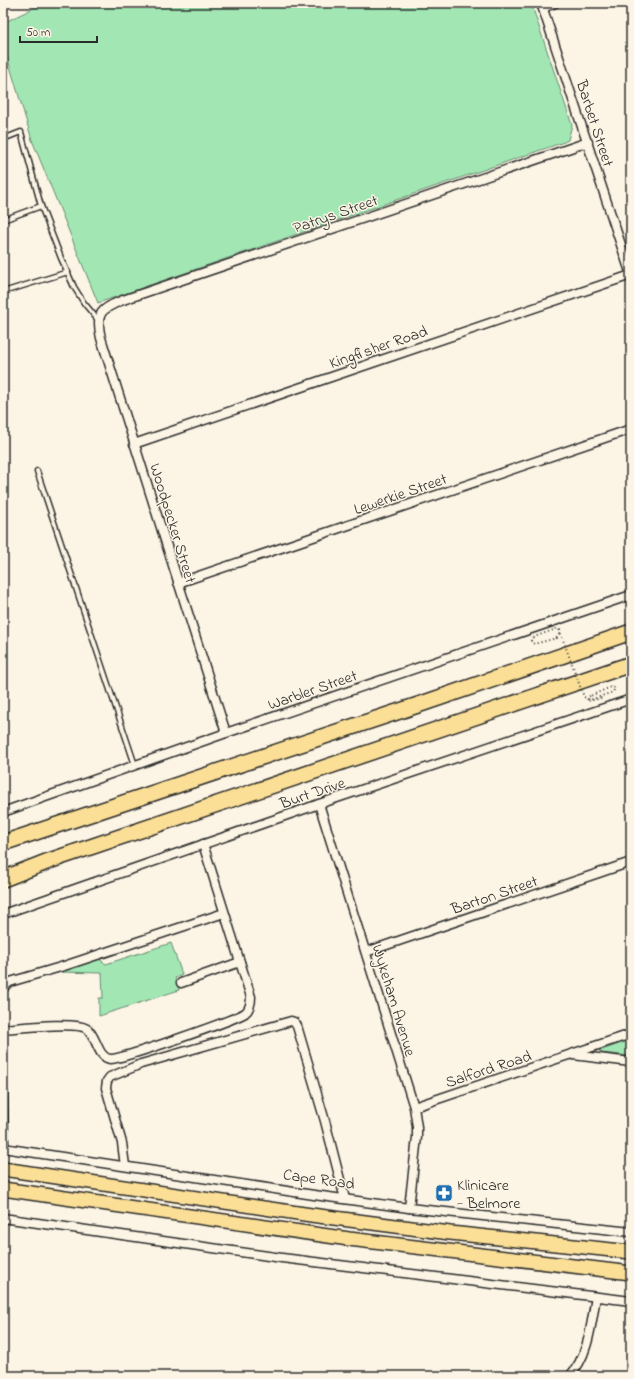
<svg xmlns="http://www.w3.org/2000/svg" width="634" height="1379" viewBox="0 0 634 1379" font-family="'Indie Flower',sans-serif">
<rect width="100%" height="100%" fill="#fcf5e5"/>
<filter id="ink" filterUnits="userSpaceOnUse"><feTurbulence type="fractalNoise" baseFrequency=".025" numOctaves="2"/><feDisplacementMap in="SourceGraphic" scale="8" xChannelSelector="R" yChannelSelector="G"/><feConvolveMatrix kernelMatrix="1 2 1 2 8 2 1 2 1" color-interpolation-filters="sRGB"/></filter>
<g filter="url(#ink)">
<g fill="#a2e7b3" stroke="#66896f">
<path d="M44 3H434L436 7 446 3H531L572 125 568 140 564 142 98 303 32 140 3 43V23Z"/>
<path d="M171 943 182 974 180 976 175 978 179 990 99 1016V998H103L102 973 57 972 99 959 106 964Z"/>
<path d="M631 1040V1056L602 1053 599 1051Z"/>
</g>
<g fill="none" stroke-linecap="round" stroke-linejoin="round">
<defs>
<g id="lane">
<path d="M3 139 21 132 41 206 61 258 74 287 84 303 98 320"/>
<path d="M3 220 41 206"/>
<path d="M3 292 68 272"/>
<path d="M37 471 135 765"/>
</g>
<g id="street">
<path d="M541 3 631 275"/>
<path d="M543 8 555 3"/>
<path d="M134 444 631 275"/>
<path d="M178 583 631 429"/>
<path d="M226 733 101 338C95 313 101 309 123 300L588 142"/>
<path d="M319 804 414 1107 417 1127V1137L409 1208"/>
<path d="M3 812 226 733 631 595"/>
<path d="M3 914 319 804 631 699"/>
<path d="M366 952 631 862"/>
<path d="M181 983 240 962"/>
<path d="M3 989 5 986 10 982 64 966 224 913"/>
<path d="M3 1029C17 1028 78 1021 87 1029 97 1036 97 1057 110 1059 120 1060 234 1020 245 1013 250 1009 251 1003 251 997L203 844"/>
<path d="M573 1055 631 1062"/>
<path d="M3 1091 4 1148"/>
<path d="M414 1107 631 1034"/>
<path d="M3 1148 314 1195 409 1208 631 1232"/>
<path d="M125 1166 122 1143 106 1088 107 1081 110 1077 141 1064 291 1021 294 1022 297 1026 325 1121 345 1199"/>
<path d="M3 1218 282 1258 631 1301"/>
<path d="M570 1376C589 1355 591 1324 596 1297"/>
</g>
<g id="primary">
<path d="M3 1169 311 1215 450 1233 631 1252"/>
<path d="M3 1189 349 1239 631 1273"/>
</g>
<g id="highway">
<path d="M3 843 424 703 631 632"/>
<path d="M3 879 49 861 631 664"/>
</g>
</defs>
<use href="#lane" stroke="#2b2b2b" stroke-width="7"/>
<use href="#street" stroke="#2b2b2b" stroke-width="11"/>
<use href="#primary" stroke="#2b2b2b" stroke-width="16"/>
<use href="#highway" stroke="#2b2b2b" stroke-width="18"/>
<g stroke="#2b2b2b" stroke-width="2" stroke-dasharray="1 3" stroke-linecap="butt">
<path d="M557 638 560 633V629"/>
<path d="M590 696 588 697 587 701 603 698"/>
</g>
<use href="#lane" stroke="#fcf5e5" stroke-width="4"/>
<use href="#street" stroke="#fcf5e5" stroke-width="8"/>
<use href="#primary" stroke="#fbdf96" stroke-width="13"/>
<use href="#highway" stroke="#fbdf96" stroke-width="15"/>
<path stroke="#2b2b2b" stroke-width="2" stroke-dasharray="1 3" stroke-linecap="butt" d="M557 638 534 644 531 641 534 637 556 629H559L584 697 590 700 613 692 615 688 611 687 590 696"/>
</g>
</g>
<defs>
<symbol id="pharmacy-square" viewBox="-11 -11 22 22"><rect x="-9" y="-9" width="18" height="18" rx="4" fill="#1f6fb2" stroke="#fcf5e5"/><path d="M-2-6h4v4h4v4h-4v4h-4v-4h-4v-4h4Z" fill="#fff"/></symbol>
</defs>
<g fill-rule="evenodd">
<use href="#pharmacy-square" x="434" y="1183" width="20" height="20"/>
</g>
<g text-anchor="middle" stroke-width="3" stroke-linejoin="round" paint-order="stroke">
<g font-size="16" fill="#2b2b2b" stroke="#fcf5e5">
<text transform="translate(596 123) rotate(72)" y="6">Barbet Street</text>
<text transform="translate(335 213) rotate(-19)" y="6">Patrys Street</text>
<text transform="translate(378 346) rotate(-19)" y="6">Kingfisher Road</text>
<text transform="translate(400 493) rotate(-19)" y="6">Lewerkie Street</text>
<text transform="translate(174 523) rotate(73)" y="6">Woodpecker Street</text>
<text transform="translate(312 689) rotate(-19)" y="6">Warbler Street</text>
<text transform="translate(312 792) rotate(-19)" y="6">Burt Drive</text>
<text transform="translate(494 894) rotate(-19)" y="6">Barton Street</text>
<text transform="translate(395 1000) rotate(73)" y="6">Wykeham Avenue</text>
<text transform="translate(488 1068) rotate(-18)" y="6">Salford Road</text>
<text transform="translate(319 1178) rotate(8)" y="6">Cape Road</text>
</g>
<g font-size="16" fill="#2b2b2b" stroke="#fcf5e5" text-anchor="start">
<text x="457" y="1190">Klinicare<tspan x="457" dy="18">- Belmore</tspan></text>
</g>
</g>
<rect width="634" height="1379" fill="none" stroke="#fcf5e5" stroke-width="16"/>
<rect x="8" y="8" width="618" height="1363" fill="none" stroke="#2b2b2b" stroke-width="1.5" filter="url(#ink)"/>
<path d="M20 36v6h77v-6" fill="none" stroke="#2b2b2b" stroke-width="2"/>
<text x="26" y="36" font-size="12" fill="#2b2b2b" stroke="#fcf5e5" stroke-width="3" paint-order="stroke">50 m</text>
</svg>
